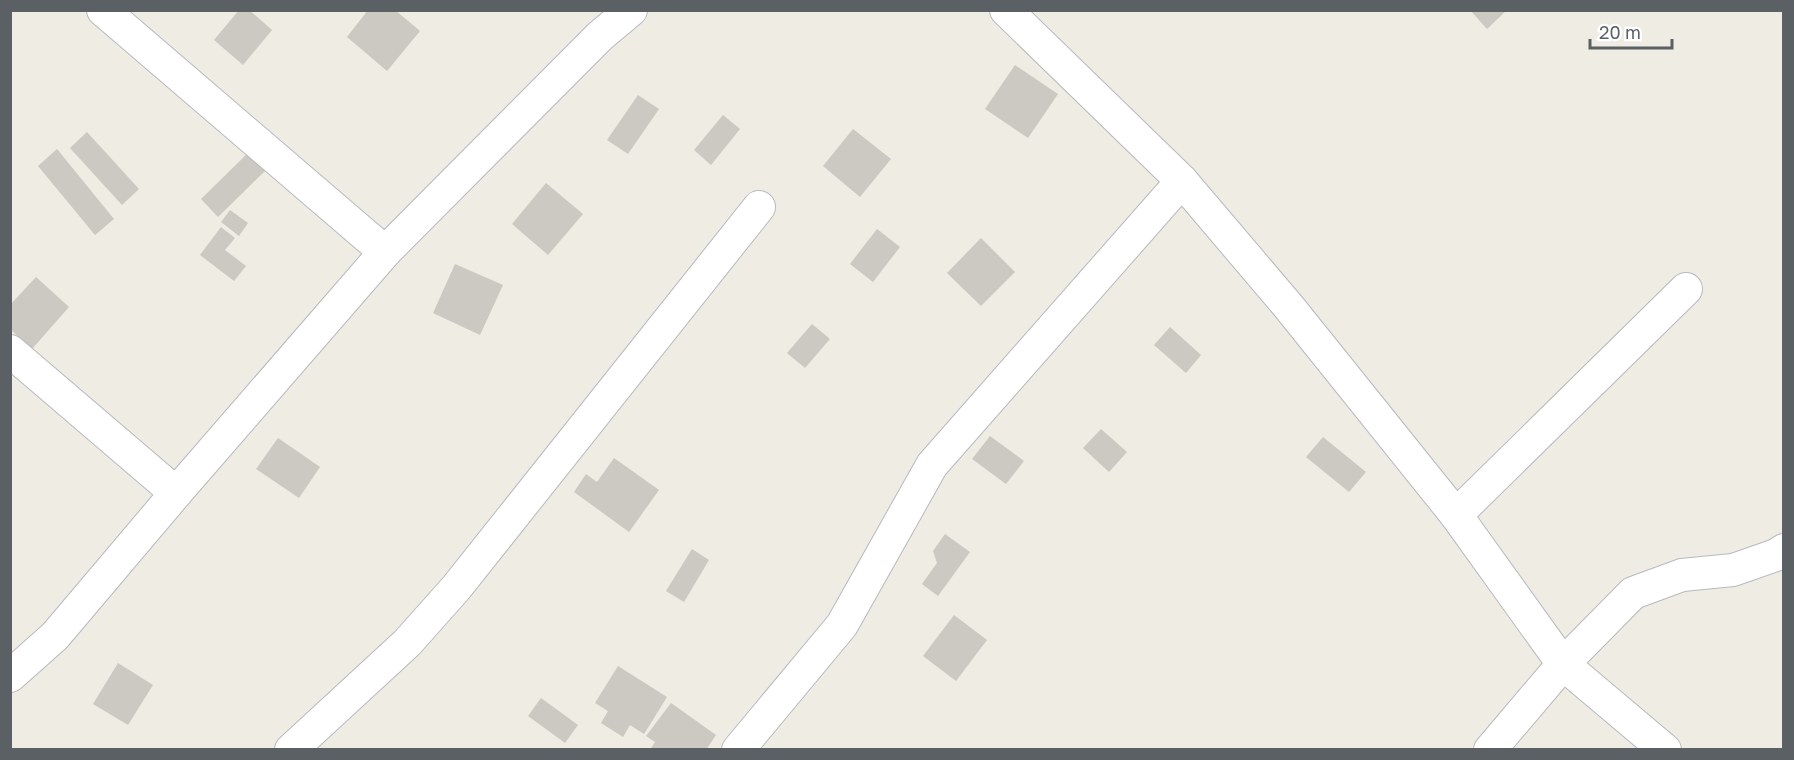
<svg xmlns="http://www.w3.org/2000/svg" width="1794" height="760" viewBox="0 0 1794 760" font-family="'Golos Text',sans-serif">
<rect width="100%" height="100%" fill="#efece3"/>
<g fill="#ccc8c2">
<path d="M239 10H249L272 30 243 65 214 40Z"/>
<path d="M368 10H395L420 31 387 71 347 37Z"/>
<path d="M1470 10H1507L1487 29Z"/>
<path d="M1015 65 1058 94 1028 138 985 109Z"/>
<path d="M638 95 659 109 628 154 607 140Z"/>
<path d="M723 115 740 129 711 165 694 150Z"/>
<path d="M853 129 891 159 860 197 823 166Z"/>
<path d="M87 132 139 189 122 205 70 148Z"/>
<path d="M57 149 114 219 95 235 38 166Z"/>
<path d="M252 149 269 167 218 217 201 199Z"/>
<path d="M546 183 583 214 548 255 512 224Z"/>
<path d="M230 210 248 223 239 236 221 222Z"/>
<path d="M221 227 235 238 225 250 246 266 234 281 200 255Z"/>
<path d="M877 229 900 247 873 282 850 264Z"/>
<path d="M981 238 1015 272 981 306 947 273Z"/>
<path d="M455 264 503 285 480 335 433 313Z"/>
<path d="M36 277 69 307 32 349 10 329V305Z"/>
<path d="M812 324 830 339 805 368 787 353Z"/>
<path d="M1170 327 1201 355 1186 373 1154 345Z"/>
<path d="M1101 429 1127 452 1109 472 1083 448Z"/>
<path d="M990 436 1024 461 1006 484 972 459Z"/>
<path d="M1323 437 1366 472 1349 492 1306 457Z"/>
<path d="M278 438 320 467 299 498 256 469Z"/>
<path d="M614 458 659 490 629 532 574 492 586 474 597 482Z"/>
<path d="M945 534 970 552 938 596 922 584 937 563 933 551Z"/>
<path d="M692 549 709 560 684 602 666 591Z"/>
<path d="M954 615 987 640 956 681 923 656Z"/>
<path d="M118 663 153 685 128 725 93 704Z"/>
<path d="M618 666 667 697 644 734 630 725 623 737 601 723 608 711 595 703Z"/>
<path d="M541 698 578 725 565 743 528 716Z"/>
<path d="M671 703 716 735 706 750H650L655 742 646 736Z"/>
</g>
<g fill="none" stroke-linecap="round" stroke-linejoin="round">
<defs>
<g id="minor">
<path d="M103 10 385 252"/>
<path d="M1006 10 1182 181 1289 307 1456 515 1563 664 1665 750"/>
<path d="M10 351 176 493"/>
<path d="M1456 515 1686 289"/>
<path d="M10 676 55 636 176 493 385 252 600 36 631 10"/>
<path d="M291 750 407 643 456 588 759 207"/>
<path d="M738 750 842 625 932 465 1182 181"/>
<path d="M1490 750 1563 664 1633 593 1682 575 1733 570 1776 555 1784 550"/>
</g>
</defs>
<use href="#minor" stroke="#b6b9be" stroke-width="34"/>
<use href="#minor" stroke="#fff" stroke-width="32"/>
</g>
<rect width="1794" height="760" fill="none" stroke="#5b6065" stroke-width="24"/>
<path d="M1590 39v9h82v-9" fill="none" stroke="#5b6065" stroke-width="3"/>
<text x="1599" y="39" font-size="18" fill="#5b6065" stroke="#ffffff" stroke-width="4.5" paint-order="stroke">20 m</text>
</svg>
